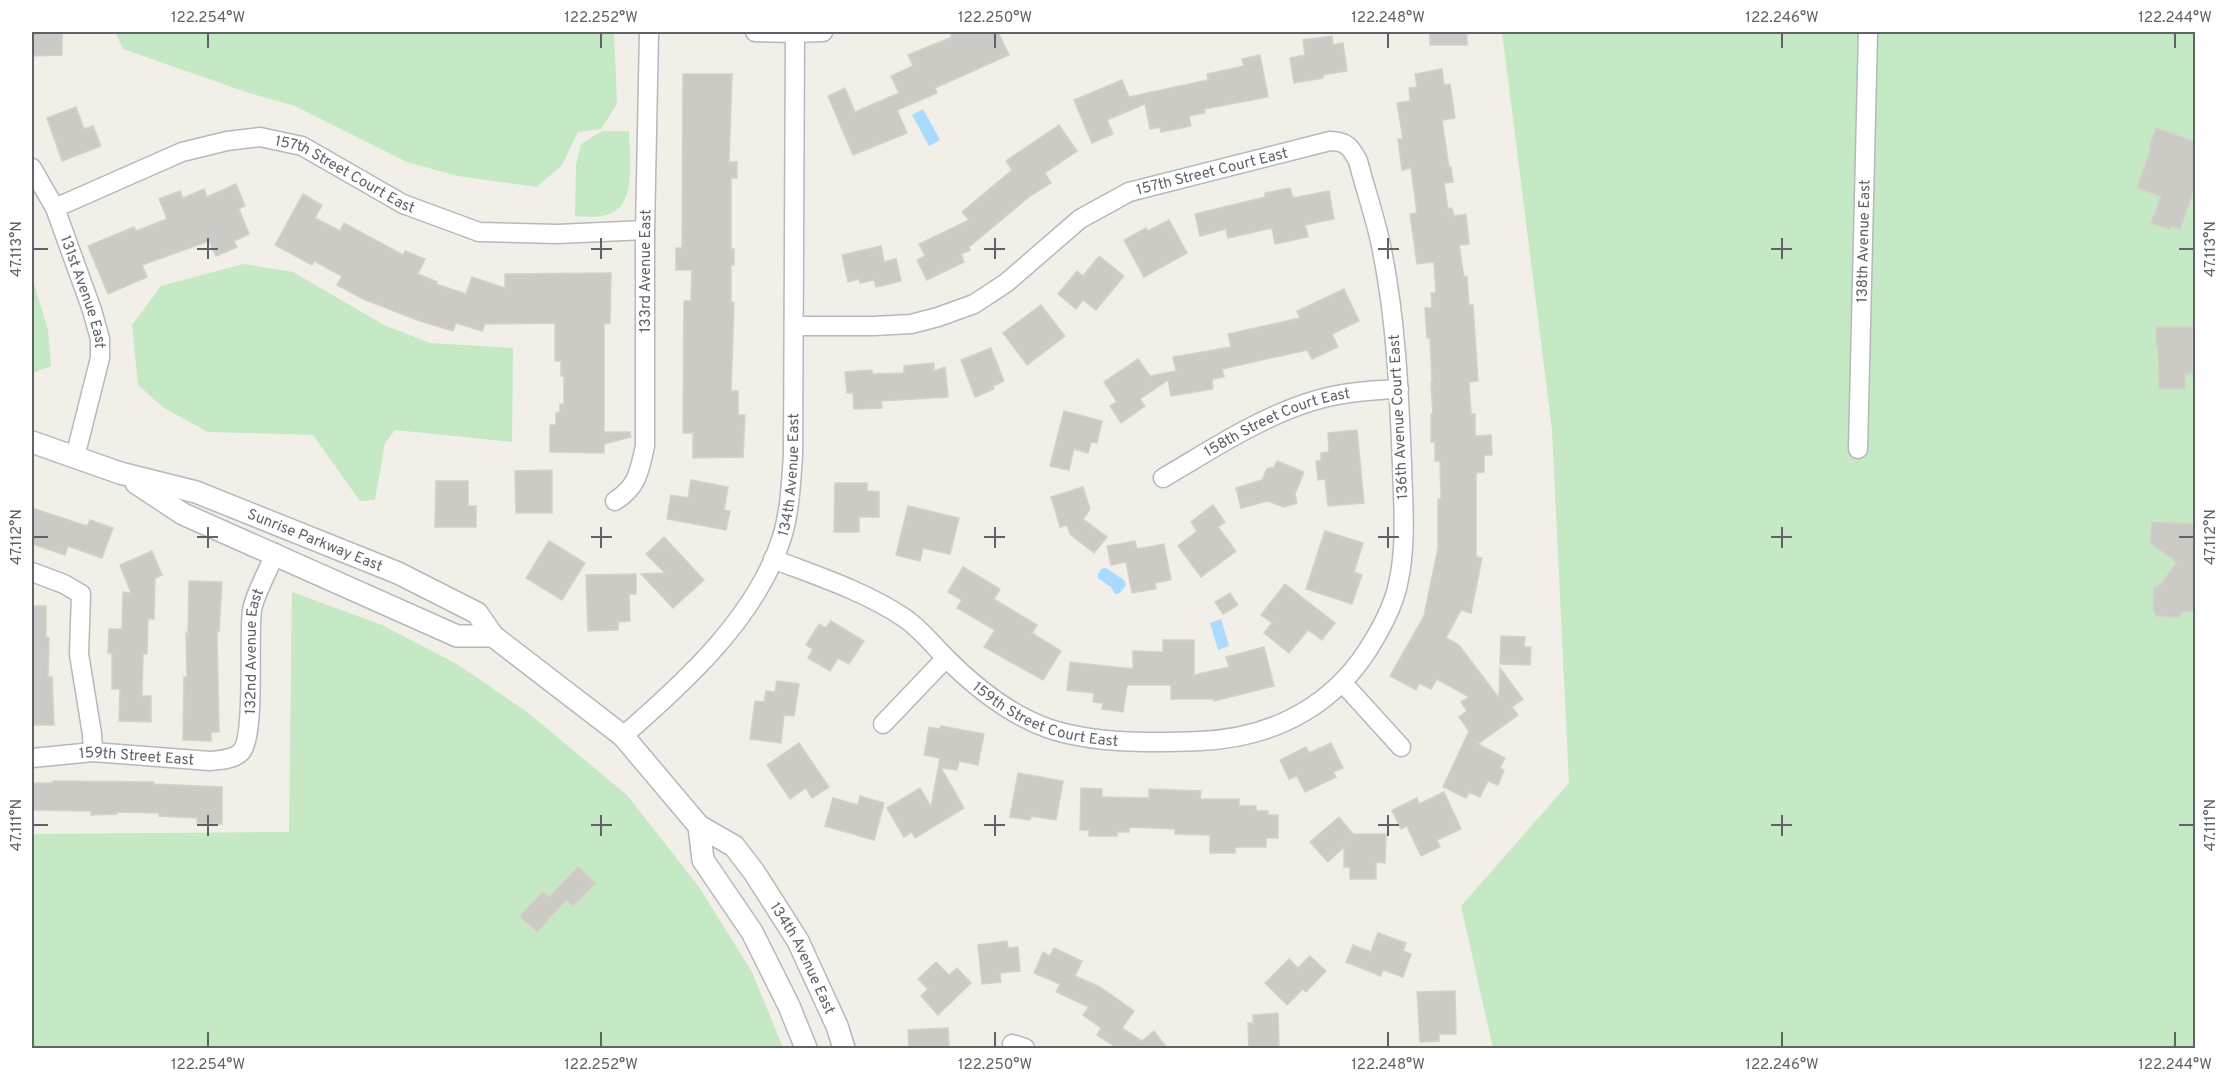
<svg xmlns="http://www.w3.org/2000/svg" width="2227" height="1080" viewBox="0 0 2227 1080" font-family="Overpass,sans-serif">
<rect width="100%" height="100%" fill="#f1efe8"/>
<g fill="#c5e8c5">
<path d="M115 32H614L617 104 601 129 578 132 562 165 537 187 458 176 407 162 295 106 249 93 123 49Z"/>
<path d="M1502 32H2195V1048H1493L1461 906 1569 783 1552 430Z"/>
<path d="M602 131H629C629 154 637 202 612 213 601 218 587 217 575 216L576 165 581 144Z"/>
<path d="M243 264 293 272 384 325 430 343 513 348 512 442 395 430 385 443 375 500 360 501 313 435 208 432 164 408 138 385 132 325 161 286Z"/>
<path d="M32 277 48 330 51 366 32 373Z"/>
<path d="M292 592 382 625 457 664 527 712 627 795 699 887 752 972 783 1048H32V834L289 832Z"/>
</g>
<g fill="#aadaff">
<path d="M923 109 940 140 929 146 912 115Z"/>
<path d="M1106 568 1124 580 1126 585 1120 593 1115 594 1111 587 1098 578V574L1101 569Z"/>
<path d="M1221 619 1229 646 1218 650 1210 623Z"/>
</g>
<g fill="#cccac5" stroke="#d6d1c6" stroke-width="1.5">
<path d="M32 32H62V55L32 56Z"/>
<path d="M950 32H998L1009 55 935 88 937 93 897 110 907 133 853 155 828 96 845 88 855 112 899 93 891 76 913 66 908 55 952 37Z"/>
<rect x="1430" y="32" width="37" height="13"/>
<path d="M1332 36 1333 45 1343 43 1347 71 1323 75V78L1294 83 1290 58 1305 55 1303 40Z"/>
<path d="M1260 55 1268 97 1204 109 1205 113 1189 116 1191 126 1161 132 1160 127 1150 129 1145 104 1107 120 1113 134 1092 143 1074 100 1122 80 1129 97 1208 80 1207 74 1244 66 1242 59Z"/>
<path d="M1442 69 1444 85 1450 84 1455 118 1442 120 1449 167H1451L1453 182 1444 183 1448 209 1452 208 1454 216 1466 214 1469 244 1459 245 1464 277 1467 276 1469 305H1473L1478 381 1469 382 1471 414H1475V436L1491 435 1492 455H1484V472L1476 473V557L1482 558 1471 613 1461 610 1446 638 1459 645 1499 698 1500 668 1523 699 1512 707 1518 715 1478 744 1505 758 1500 768 1504 770 1498 785 1488 781 1480 797 1469 792 1466 798 1443 787 1469 731 1459 717 1467 711 1461 702 1469 697 1437 679 1431 689 1419 683 1416 690 1390 676 1424 616 1438 548V499H1441L1440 461H1435V442H1431V414H1433L1431 382H1432L1430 338H1427L1425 308H1432L1431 293H1436L1434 262 1417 264 1410 214 1417 213 1411 168 1402 170 1398 139H1403L1397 103 1410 101 1409 88 1417 87 1415 74Z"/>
<path d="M683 74H732L729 162H737V178H731V249H734V265H731V301L734 303 731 391H738V415H745L743 457 693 458V433H683L684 301H691L692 270H676V248H682Z"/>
<path d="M76 107 84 129 93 126 101 146 62 161 47 118Z"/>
<path d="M1059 125 1077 151 1045 173 1051 183 1030 196 969 247 970 250 961 254 964 262 927 280 917 260 925 256 919 244 969 220 962 212 1012 170 1006 161Z"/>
<path d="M2156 128 2196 142V184L2180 229 2171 226 2170 229 2151 223 2161 196 2137 188 2151 148 2149 147Z"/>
<path d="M236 184 245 206 239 209 249 234 234 241 237 247 216 256 209 241 142 265 147 277 108 294 88 246 134 227 136 231 167 219 159 199 180 191 183 198 204 189 207 197Z"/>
<path d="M1290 188 1293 198 1329 191 1334 219 1305 225 1308 237 1275 244 1272 228 1228 238 1226 229 1200 236 1195 214 1265 197V193Z"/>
<path d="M303 194 322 205 315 218 340 231 344 223 403 255 405 251 425 259 418 274 437 282 436 284 466 294 472 277 505 288V274L611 273 610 323 604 324V432H630L631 437 604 444V453L550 452V425H556V413L560 412V404H564V376H561V361H555V323L485 324 482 331 456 323 453 331 420 321 363 299 337 285 342 276 314 261 312 265 275 245Z"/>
<path d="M1169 220 1187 253 1144 277 1124 240 1146 228 1148 231Z"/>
<path d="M881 246 884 262 896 259 901 281 876 287 874 280 860 283 859 279 848 282 842 255Z"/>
<path d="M1099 256 1124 276 1096 310 1083 300 1076 309 1058 294 1077 271 1083 276Z"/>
<path d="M1344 289 1359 321 1332 334 1338 347 1312 359 1307 350 1222 369 1224 377 1212 379 1213 389 1171 396 1168 380 1140 399 1145 406 1121 423 1110 406 1117 402 1104 382 1138 359 1150 376 1176 371 1173 357 1231 347 1228 334 1300 318 1297 311Z"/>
<path d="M1041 305 1065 336 1027 365 1003 333Z"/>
<path d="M2156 327H2193V373L2185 374V389H2159L2158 346H2156Z"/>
<path d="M991 348 1004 381 993 386 994 389 975 397 961 360Z"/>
<path d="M934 363V371L945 367 948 397 881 401 882 408 854 409 853 393H847L845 372 872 370V374L904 373V366Z"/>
<path d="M1064 411 1102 421 1097 443 1091 442 1088 453 1074 449 1069 470 1050 466Z"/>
<path d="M1357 430 1364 503 1328 506 1325 479 1318 480 1316 461H1321V453L1329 452 1328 433Z"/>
<path d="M1277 461 1304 472 1295 494 1297 503 1284 507 1267 501 1241 508 1236 488 1262 480 1267 469 1274 467Z"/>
<path d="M552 470V513H516L515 471Z"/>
<path d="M691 480 728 487 724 510 730 511 726 530 667 519 671 495 688 498Z"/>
<path d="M436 481H468V506H476V527H435Z"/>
<path d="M835 483H867V491L879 492V517H859V532H834Z"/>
<path d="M1083 487 1090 509 1083 519 1107 537 1094 553 1070 534 1067 525 1060 527 1051 497Z"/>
<path d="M1213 505 1225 522 1218 527 1236 551 1201 577 1178 546 1197 531 1191 522Z"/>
<path d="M908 506 959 518 950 554 923 548 920 561 896 555Z"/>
<path d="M32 508 87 526 90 520 113 528 102 558 68 546 65 555 32 544Z"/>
<path d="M2152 522 2196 524V612L2184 611 2179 617 2156 616 2153 609 2154 587 2161 584 2177 562 2150 543Z"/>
<path d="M1325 531 1363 543 1354 572 1362 575 1352 604 1306 589Z"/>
<path d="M664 537 704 580 673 608 641 574 665 573 646 554Z"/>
<path d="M549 541 585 563 562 600 526 578Z"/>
<path d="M1135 541 1137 549 1164 544 1171 580 1155 583 1156 589 1132 593 1126 562 1111 565 1107 546Z"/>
<path d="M152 551 162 575 155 578 154 619 148 618 147 654H143L142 696H151V722L119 721 120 689H112V653H108L109 629H122L123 592 131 593 120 565Z"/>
<path d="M963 567 1000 589 994 599 1037 625 1032 633 1061 651 1043 680 984 647 995 630 957 608 962 600 948 592Z"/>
<path d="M636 574V594H629L630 621 618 622V630L588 631 586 575Z"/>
<path d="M189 581 222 582 219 631H217L219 732H211V741L183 740 184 677H187L186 633 188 636Z"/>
<path d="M1285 584 1335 623 1322 640 1308 630 1289 653 1264 633 1272 623 1261 615Z"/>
<path d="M1230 593 1238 605 1223 614 1215 602Z"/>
<path d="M32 606H46V637L49 638 48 677H52L54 725H32Z"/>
<path d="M831 621 864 641 849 664 838 658 830 671 808 658 813 649 806 645 819 624 826 628Z"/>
<path d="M1501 636 1525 637 1524 647H1531L1530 665 1500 664Z"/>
<path d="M1163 640H1194V675L1229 667 1226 657 1264 647 1274 686 1214 701V699H1171V685H1127L1123 712 1102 709 1103 703 1093 702 1094 693 1067 690 1070 662 1133 669V651L1163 652Z"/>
<path d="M777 681 799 684 794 716 784 715 781 743 750 739 755 701 764 702 766 691 775 692Z"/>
<path d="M941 726 984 734 978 765 959 761 957 770 941 768 964 808 915 838 912 832 904 837 887 808 920 788 931 807 940 758 924 755 929 727 940 729Z"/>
<path d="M799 743 829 787 812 798 806 788 790 799 767 765Z"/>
<path d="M1331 743 1343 768 1333 772 1336 777 1305 792 1297 776 1289 779 1280 760 1306 747 1309 753Z"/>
<path d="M1018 773 1063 781 1056 820 1031 816 1030 820 1010 817Z"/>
<path d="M53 781 154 782V784L222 787V824L197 823V818L159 816V813L117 812V814L91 815V811L32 810V783H53Z"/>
<path d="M1081 788 1102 789V797L1149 798V789L1201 791 1200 799H1239V806H1256V811H1268V815H1278V838H1266V847H1235V853H1210V835L1175 834V829L1129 827V832H1117V836H1089V830H1080Z"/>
<path d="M1444 792 1461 829 1437 840 1440 847 1421 856 1407 826 1401 829 1392 810 1417 798 1419 804Z"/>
<path d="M860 796 884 803 874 840 825 826 833 798 858 805Z"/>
<path d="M1339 817 1353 834H1386L1385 863 1376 862V879H1350V867H1344V847L1328 862 1310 842Z"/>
<path d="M578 867 595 883 573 906 566 900 537 932 520 916 543 892 549 897Z"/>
<path d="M1378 933 1406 943 1403 951 1411 954 1403 977 1383 970 1381 976 1346 962 1353 945 1371 952Z"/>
<path d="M1007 941 1008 948 1018 947 1020 971 1000 973 1001 982 982 984 978 945Z"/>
<path d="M1054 948 1082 961 1075 976 1100 987 1134 1011 1122 1028 1142 1041 1154 1031 1167 1048H1117L1097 1035 1101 1028 1083 1015 1089 1007 1056 992 1060 984 1034 973 1043 952 1050 956Z"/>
<path d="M1310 956 1326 971 1306 992 1303 989 1287 1005 1265 983 1289 959 1298 968Z"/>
<path d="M936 962 949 975 957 968 971 983 938 1015 921 996 928 989 918 979Z"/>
<path d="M1455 991 1456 1034H1439V1041L1420 1042 1417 992Z"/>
<path d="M1278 1013 1279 1048H1249L1248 1023H1253V1015Z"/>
<path d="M948 1028 949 1047 909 1048 908 1030Z"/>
</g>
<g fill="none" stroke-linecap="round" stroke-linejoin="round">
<defs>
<g id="minor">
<path d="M755 32 795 33 823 32"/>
<path id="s1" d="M32 168 55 208 92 310 100 339V358L75 457"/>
<path id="s2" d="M55 208 182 152 227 141 260 137 302 146 403 204 479 232 558 234 645 230"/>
<path id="s3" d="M1858 449 1868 32"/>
<path id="s4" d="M1163 478C1211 450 1260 417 1313 401 1341 392 1371 390 1399 389"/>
<path id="s5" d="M615 501C638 486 639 472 645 446V230L649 32"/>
<path id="s6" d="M773 559C817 576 864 591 903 617 920 628 932 644 946 658 975 687 1008 714 1047 728 1093 744 1152 743 1200 741 1275 738 1338 704 1375 638 1385 621 1394 603 1398 584 1407 545 1403 504 1402 465 1399 390 1396 315 1380 241 1374 214 1365 188 1358 161 1351 147 1346 141 1330 141L1129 192 1080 219 1006 283 974 304 938 317 911 324 874 326H794"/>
<path d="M32 572 64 584 81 594 79 654 92 734 93 752"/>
<path d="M1342 682 1401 747"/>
<path d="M883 724 946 658"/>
<path id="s7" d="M623 736C684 683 757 617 782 537 790 511 791 483 793 455L795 33"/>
<path id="s8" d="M32 758 93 752 210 761C220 760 233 760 241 752 256 737 248 638 252 610 255 593 269 570 275 553"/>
<path d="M1012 1044 1025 1048"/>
</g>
<g id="tertiary">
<path id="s9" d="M32 442 120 473 196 492 398 573 477 613 493 636 623 736 699 826 734 846 754 872 798 941 837 1026 844 1048"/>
<path d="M136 483 183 514 457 636H493"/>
<path d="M699 826 703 860 752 932 789 1006 806 1048"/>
</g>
</defs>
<use href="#minor" stroke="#b5b8bc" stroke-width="21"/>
<use href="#tertiary" stroke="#b5b8bc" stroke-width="24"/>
<use href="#minor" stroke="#fff" stroke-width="18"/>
<use href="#tertiary" stroke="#fff" stroke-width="21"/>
</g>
<path fill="none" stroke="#5f6368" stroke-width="2" d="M208 33V48M601 33V48M995 33V48M1388 33V48M1782 33V48M2175 33V48M208 238V259M601 238V259M995 238V259M1388 238V259M1782 238V259M33 249H48M197 249H218M591 249H612M984 249H1005M1378 249H1399M1771 249H1792M2179 249H2194M208 527V548M601 527V548M995 527V548M1388 527V548M1782 527V548M33 537H48M197 537H218M591 537H612M984 537H1005M1378 537H1399M1771 537H1792M2179 537H2194M208 815V836M601 815V836M995 815V836M1388 815V836M1782 815V836M33 825H48M197 825H218M591 825H612M984 825H1005M1378 825H1399M1771 825H1792M2179 825H2194M208 1032V1047M601 1032V1047M995 1032V1047M1388 1032V1047M1782 1032V1047M2175 1032V1047"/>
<g text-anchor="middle" stroke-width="4.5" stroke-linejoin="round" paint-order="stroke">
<g font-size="15" fill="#5f6368" stroke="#fff">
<text transform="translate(1212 171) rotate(-14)" y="5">157th Street Court East</text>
<text dy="5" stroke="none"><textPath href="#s2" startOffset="312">157th Street Court East</textPath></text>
<text dy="5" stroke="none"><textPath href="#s3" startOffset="208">138th Avenue East</textPath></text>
<text dy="5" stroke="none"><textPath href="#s5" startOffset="240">133rd Avenue East</textPath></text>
<text dy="5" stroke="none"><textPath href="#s1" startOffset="135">131st Avenue East</textPath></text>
<text transform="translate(1398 417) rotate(-93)" y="5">136th Avenue Court East</text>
<text dy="5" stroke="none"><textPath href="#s4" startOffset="128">158th Street Court East</textPath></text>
<text dy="5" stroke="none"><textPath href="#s7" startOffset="321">134th Avenue East</textPath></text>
<text dy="5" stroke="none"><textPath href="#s9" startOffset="300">Sunrise Parkway East</textPath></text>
<text dy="5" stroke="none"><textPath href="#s8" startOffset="314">132nd Avenue East</textPath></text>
<text dy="5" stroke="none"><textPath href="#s6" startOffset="320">159th Street Court East</textPath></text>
<text dy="5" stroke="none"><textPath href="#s8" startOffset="105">159th Street East</textPath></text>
<text dy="5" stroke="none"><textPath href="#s9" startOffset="960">134th Avenue East</textPath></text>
</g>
</g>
<rect width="2227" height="1080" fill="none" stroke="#ffffff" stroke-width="66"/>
<rect x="33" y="33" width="2161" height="1014" fill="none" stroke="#5f6368" stroke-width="2"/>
<g font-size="15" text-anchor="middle" fill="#5f6368">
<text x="208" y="22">122.254°W</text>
<text x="601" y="22">122.252°W</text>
<text x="995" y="22">122.250°W</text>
<text x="1388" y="22">122.248°W</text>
<text x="1782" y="22">122.246°W</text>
<text x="2175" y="22">122.244°W</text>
<text transform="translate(16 249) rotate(-90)" y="5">47.113°N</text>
<text transform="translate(2210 249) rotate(-90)" y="5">47.113°N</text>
<text transform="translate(16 537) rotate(-90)" y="5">47.112°N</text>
<text transform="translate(2210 537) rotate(-90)" y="5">47.112°N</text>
<text transform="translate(16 825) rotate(-90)" y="5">47.111°N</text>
<text transform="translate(2210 825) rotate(-90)" y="5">47.111°N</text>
<text x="208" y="1069">122.254°W</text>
<text x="601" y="1069">122.252°W</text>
<text x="995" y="1069">122.250°W</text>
<text x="1388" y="1069">122.248°W</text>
<text x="1782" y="1069">122.246°W</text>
<text x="2175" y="1069">122.244°W</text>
</g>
</svg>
